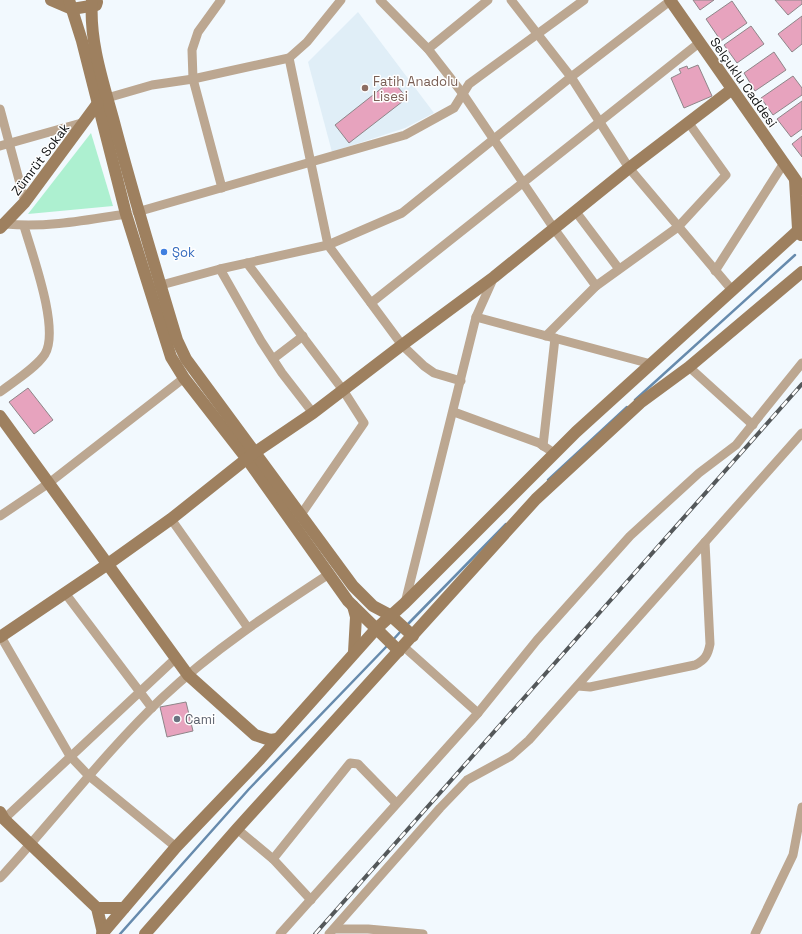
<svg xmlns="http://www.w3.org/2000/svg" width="802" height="934" viewBox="0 0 802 934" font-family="'Space Grotesk',sans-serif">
<rect width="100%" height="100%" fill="#f2f9fe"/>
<path fill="#e0eef7" d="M358 12 434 113 405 128 332 152 308 62Z"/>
<path fill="#adf0d0" d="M91 133 113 206 28 214Z"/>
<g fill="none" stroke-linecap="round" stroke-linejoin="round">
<g stroke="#678bad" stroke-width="2.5">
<path d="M635 400 795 255"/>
<path d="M548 480 627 407"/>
<path d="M406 626 506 524"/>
<path d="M392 641 401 631"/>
<path d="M120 934 249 789 387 646"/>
</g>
</g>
<g fill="#e7a3be" stroke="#8e8689">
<path d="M693 0H714L700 10Z"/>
<path d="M775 0H802V4L788 15Z"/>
<path d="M732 1 747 23 721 41 706 19Z"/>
<path d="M802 16V44L792 52 778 34Z"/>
<path d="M751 26 764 44 737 63 724 45Z"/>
<path d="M774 52 786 70 755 91 744 73Z"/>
<path d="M698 65 712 96 684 108 671 78 681 73 679 69 687 66 688 69Z"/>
<path d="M793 76 802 88V95L773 115 761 98Z"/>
<path d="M392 80 407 98 349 143 335 125Z"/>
<path d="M802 101V129L791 137 777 119Z"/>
<path d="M802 136V157L792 144Z"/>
<path d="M28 388 53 420 34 434 9 402Z"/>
<path d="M186 702 193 731 167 737 160 707Z"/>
</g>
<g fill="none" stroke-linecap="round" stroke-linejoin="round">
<g stroke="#bca791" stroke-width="9">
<path d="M221 0 198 32 192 50 193 79 222 188"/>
<path d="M380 0 428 49 463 94 555 230 596 286"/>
<path d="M511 0 571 77 629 168 732 290"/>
<path d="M428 49 488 0"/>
<path d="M289 58 328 245 402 345 424 366 434 373 461 381"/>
<path d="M107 98 152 85 193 79 289 58 307 42 341 0"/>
<path d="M0 109 25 202"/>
<path d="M0 146 85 122"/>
<path d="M137 212 405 135 454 108 469 84 584 0"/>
<path d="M576 212 619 269"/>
<path d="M6 224C46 228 87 220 126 214"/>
<path d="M247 263 343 390 364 423 300 516"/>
<path d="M220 269 261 341 282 373 313 413"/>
<path d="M715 271 784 163"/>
<path d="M154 287 220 269 328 245 402 213 571 77 670 1"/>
<path d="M371 303 699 43"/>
<path d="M476 317 651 364"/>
<path d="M546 336 596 286 678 227 726 175 688 122"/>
<path d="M273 359 303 336"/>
<path d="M689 367 753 425"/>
<path d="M0 392C13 382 36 368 45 354 60 329 32 254 24 226"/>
<path d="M454 412 539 443 554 453"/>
<path d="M543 446 555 338"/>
<path d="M0 516 49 483 184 378"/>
<path d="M171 519 248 628"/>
<path d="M65 593 152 708"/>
<path d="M405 603 476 317 494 277"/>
<path d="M0 635 70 756 88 775 176 847"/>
<path d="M578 686 590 687 695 665C705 660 708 655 710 644L705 542"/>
<path d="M478 713 537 640 630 536 699 473 736 445 802 363"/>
<path d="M4 819 176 658"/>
<path d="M237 829 273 859 311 900"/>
<path d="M273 859 350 763 358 764 396 803"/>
<path d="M0 878C55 819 103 754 162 698 213 650 271 612 329 574"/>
<path d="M334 929H368L423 934"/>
<path d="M280 934 478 713 403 646"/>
<path d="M329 934 440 808 467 780 511 756 529 740 802 433"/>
<path d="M755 934 793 855 802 807"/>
</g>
<g stroke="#9e805f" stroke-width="12">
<path d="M51 0 72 9 96 5 97 2"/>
<path d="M69 0 82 41 126 214 171 357 184 378 247 459 348 601 399 651"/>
<path d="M92 0C89 41 103 82 114 122 133 195 155 267 177 340L186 359 353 586 373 606 390 615 413 636"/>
<path d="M670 0 802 189"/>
<path d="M795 180 798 229 801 235"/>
<path d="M0 228 25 202 98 103"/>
<path d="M0 416 188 675 255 735 270 740 277 739"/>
<path d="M353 606 356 617 354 652"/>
<path d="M0 637 108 564 171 519 254 453 313 413 402 345 494 277 629 168 731 90"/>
<path d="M0 812 4 819 97 908 103 933"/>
<path d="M97 908H124"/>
<path d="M102 934 176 847 260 759 376 629 405 603 576 432 802 227"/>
<path d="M145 934 237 829 536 499 640 403 689 367 802 272"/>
</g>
<defs>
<path id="rail" d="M315 934 802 384"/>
</defs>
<use href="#rail" stroke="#54585a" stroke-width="4"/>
<use href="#rail" stroke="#fff" stroke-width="2.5" stroke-dasharray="8" stroke-linecap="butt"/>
</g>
<circle fill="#8d6e63" stroke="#fff" stroke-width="1.5" cx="365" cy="88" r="4"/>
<circle fill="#3f7fe0" stroke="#fff" stroke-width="1.5" cx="164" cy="252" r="4"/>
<circle fill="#6b7280" stroke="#fff" stroke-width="1.5" cx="177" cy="719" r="4"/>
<g text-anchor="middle" stroke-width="3" stroke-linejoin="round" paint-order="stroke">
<g font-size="13" fill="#785e54" stroke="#fff" text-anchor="start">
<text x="373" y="86">Fatih Anadolu<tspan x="373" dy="15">Lisesi</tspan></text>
</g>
<g font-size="13" fill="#101314" stroke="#fff">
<text transform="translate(744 82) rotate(55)" y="5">Selçuklu Caddesi</text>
<text transform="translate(40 159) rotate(-53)" y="5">Zümrüt Sokak</text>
</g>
<g font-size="13" fill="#366cbe" stroke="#fff" text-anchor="start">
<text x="172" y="257">Şok</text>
</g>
<g font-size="13" fill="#5b616d" stroke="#fff" text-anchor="start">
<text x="185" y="724">Cami</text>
</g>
</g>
</svg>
